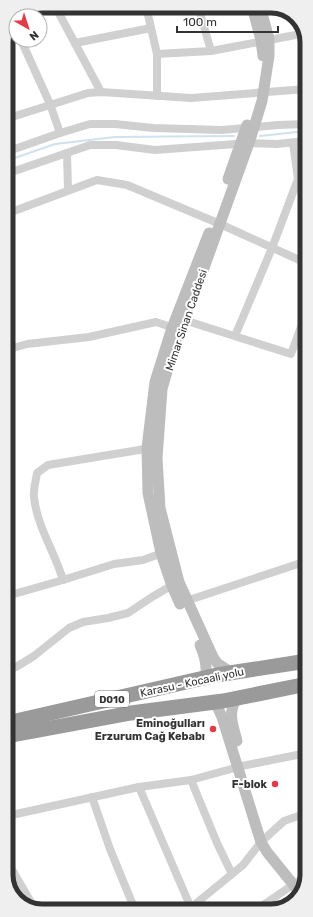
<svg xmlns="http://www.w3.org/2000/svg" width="313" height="917" viewBox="0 0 313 917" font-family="Rubik,sans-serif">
<rect width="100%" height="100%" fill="#fff"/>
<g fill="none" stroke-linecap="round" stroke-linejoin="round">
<g stroke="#cfe2ee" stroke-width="2">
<path d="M260 136 306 131"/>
<path d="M6 161 55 144 115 137 234 136"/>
</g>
<g stroke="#d0d0d0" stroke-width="8">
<path d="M55 6 101 92"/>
<path d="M146 6 157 54V96"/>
<path d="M198 6 211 51"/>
<path d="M14 23 16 28"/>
<path d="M21 40 50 104 60 133"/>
<path d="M75 43 151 28"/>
<path d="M157 54 211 51 306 33"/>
<path d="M6 117H12L88 93 101 92 191 98 306 89"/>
<path d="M6 152 60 133 90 124H115L153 128 222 130 278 125 306 124"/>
<path d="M67 153 68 190"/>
<path d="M6 174 90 145H116L155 150 249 143 277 144 306 141"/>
<path d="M6 214 97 180 127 185 220 224 306 263"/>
<path d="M184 320 291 354 306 313"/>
<path d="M235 336 272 248 298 179 293 143"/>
<path d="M6 350 27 344 89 337 156 322 177 329"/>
<path d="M151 448 48 465 37 473C36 480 33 490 34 497 37 527 55 552 63 580L114 564 143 560 165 552"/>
<path d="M7 595 14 594 63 580"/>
<path d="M186 601 307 561"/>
<path d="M7 669 16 667 34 656 69 628 83 622 108 618 128 613 152 597 176 583"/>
<path d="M191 780 217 843 232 874"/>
<path d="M139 787 191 908"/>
<path d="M92 797 110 849 135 910"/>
<path d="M7 816 139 787 191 780 242 766 307 753"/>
<path d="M7 861 35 909"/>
<path d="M188 910 243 865 261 842 284 821 307 813"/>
<path d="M256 910 297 882"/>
</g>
<g stroke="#bdbdbd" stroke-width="11">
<path d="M252 6 261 40 263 56"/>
<path d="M228 179 247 125"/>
<path d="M180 604 172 586 161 553 148 493 147 448 155 382 172 328 209 233"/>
<path d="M200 645C205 657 207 665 206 678"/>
<path d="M232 673 217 663 213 657 179 582 160 508 157 458 162 389 179 330 200 279 249 143 262 101 269 56V39L260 6"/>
<path d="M211 703 217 706 222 717 261 842 267 852 301 894"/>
<path d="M237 741C233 725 227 713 237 698"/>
</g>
<g stroke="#9a9a9a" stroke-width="15">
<path d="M7 723 217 675 307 661"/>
<path d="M7 736 131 713 223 701 307 684"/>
</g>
</g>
<g fill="#e63946" stroke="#fff" stroke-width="1.5">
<circle cx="213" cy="729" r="4"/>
<circle cx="275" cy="784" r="4"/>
</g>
<g text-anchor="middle" stroke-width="4" stroke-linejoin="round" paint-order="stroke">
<rect fill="#fff" stroke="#707070" stroke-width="1" x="95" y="691" width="34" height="16" rx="3"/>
<g font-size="10" font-weight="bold" fill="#333">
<text x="112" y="703">D010</text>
</g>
<g font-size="11" fill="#333" stroke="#fff">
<text transform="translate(186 320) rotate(-71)" y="4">Mimar Sinan Caddesi</text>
<text transform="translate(192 682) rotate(-12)" y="4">Karasu - Kocaali yolu</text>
</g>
<g font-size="11" font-weight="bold" fill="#333" stroke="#fff" text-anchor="end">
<text x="205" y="727">Eminoğulları<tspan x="205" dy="13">Erzurum Cağ Kebabı</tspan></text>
<text x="267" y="788">F-blok</text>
</g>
</g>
<path d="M0 0H313V917H0ZM42 13H271A29 29 0 0 1 300 42V875A29 29 0 0 1 271 904H42A29 29 0 0 1 13 875V42A29 29 0 0 1 42 13Z" fill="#efefef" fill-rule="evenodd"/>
<path fill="none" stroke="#333" stroke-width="5" d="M42 13H271A29 29 0 0 1 300 42V875A29 29 0 0 1 271 904H42A29 29 0 0 1 13 875V42A29 29 0 0 1 42 13Z"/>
<g transform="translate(28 28) rotate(141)"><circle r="19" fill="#ffffff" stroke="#adadad"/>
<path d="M0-3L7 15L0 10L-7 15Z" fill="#e63946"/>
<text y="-6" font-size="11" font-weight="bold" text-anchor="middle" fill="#333333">N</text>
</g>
<path d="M177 26v6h101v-6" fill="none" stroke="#333333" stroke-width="2"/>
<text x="183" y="26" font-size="12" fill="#333333" stroke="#ffffff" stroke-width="3" paint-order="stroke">100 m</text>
</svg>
